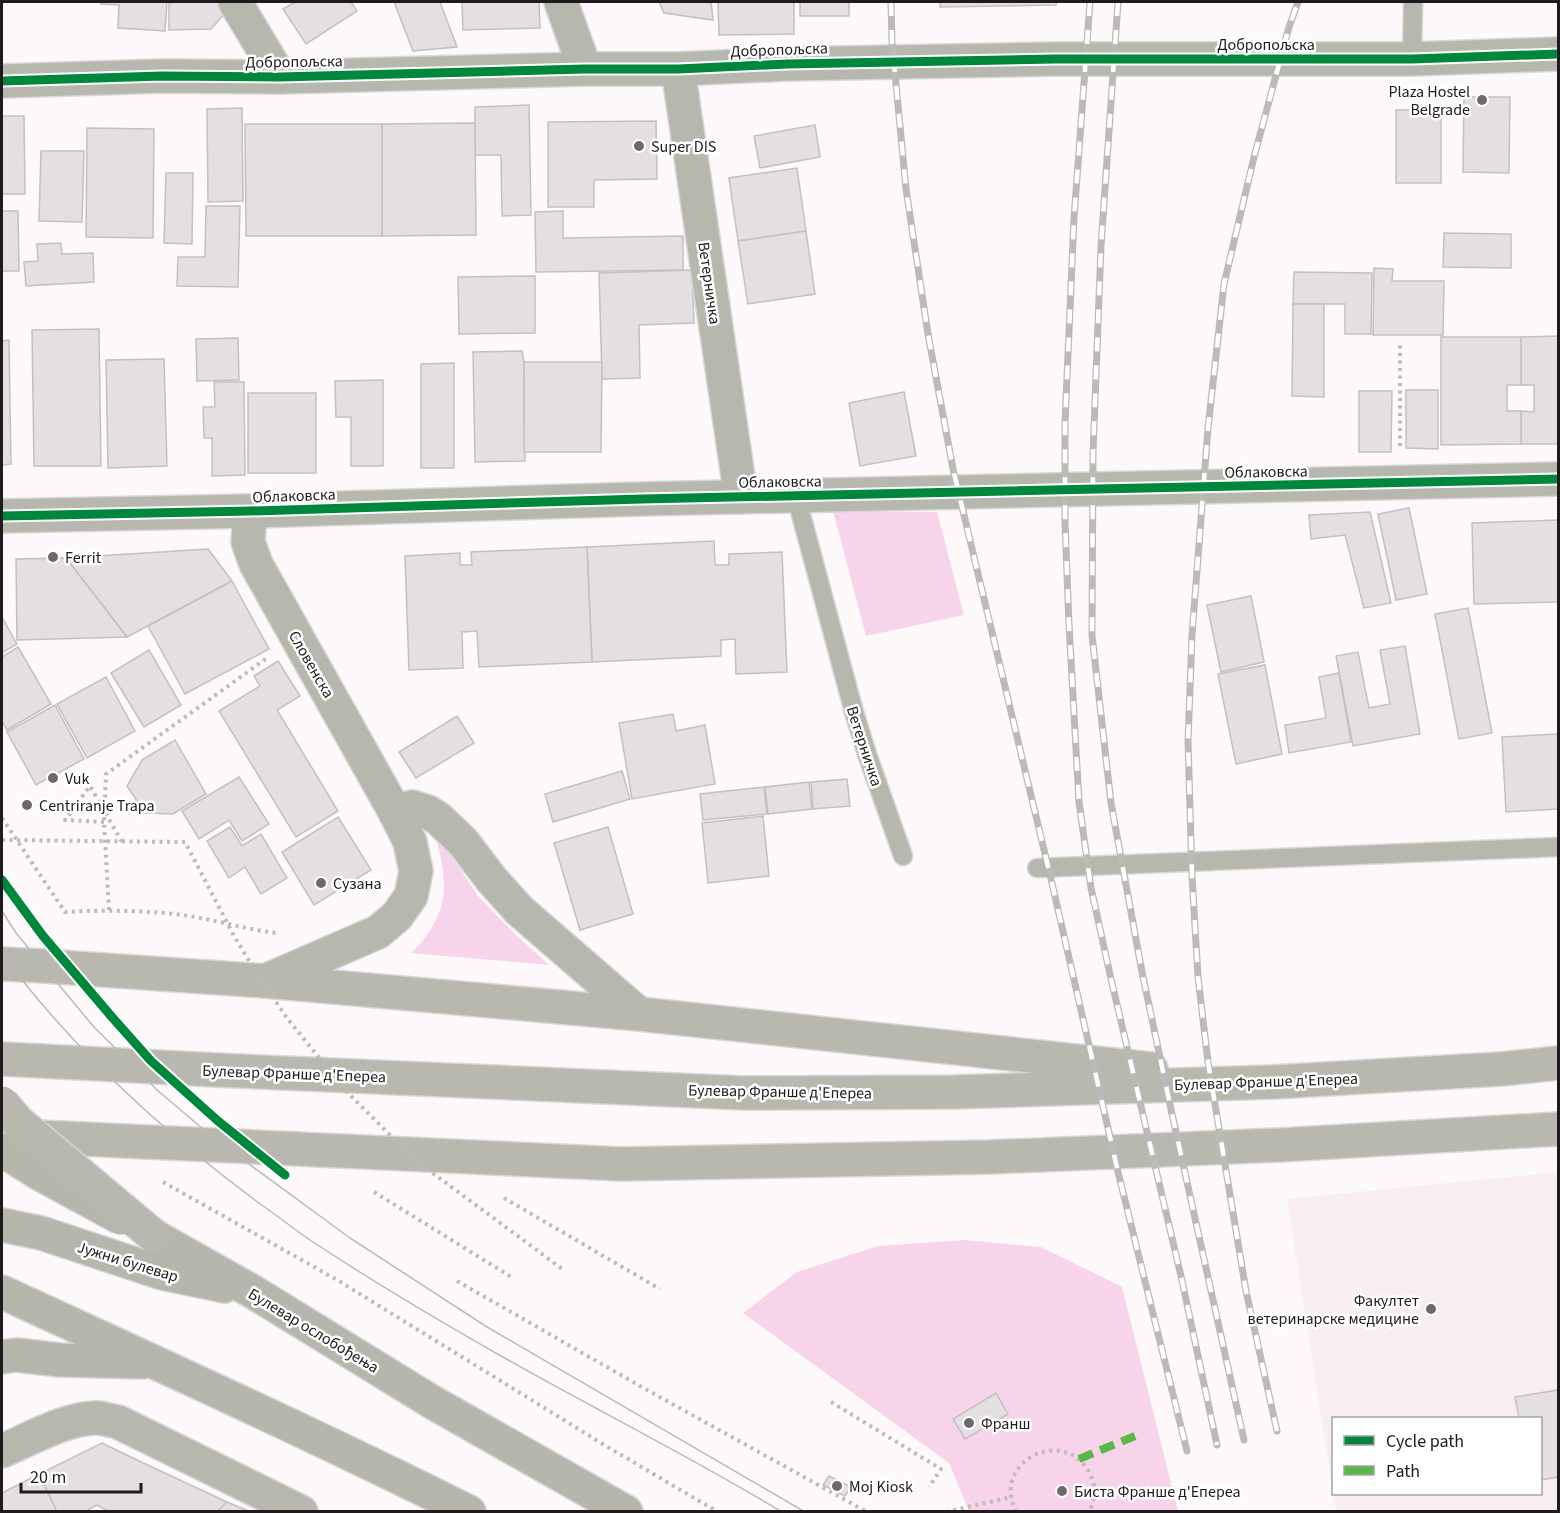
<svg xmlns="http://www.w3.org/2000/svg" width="1560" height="1513" viewBox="0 0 1560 1513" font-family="'Source Sans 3',sans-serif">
<rect width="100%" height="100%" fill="#fdf9fb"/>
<path fill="#f9edf4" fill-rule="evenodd" d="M1558 1172V1511H1336L1287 1199ZM1334 1418H1540V1494H1334Z"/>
<g fill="#f7d4ea">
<path d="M833 511 937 512 964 615 866 636Z"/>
<path d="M434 829 478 896 515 934 549 965 411 953C417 947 424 940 429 932 453 896 443 868 434 829Z"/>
<path d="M965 1240 1041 1247 1122 1287 1178 1511H969L949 1463 743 1313 797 1272 878 1246Z"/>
</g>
<g fill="#e4dfe2" stroke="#c3bfc2" stroke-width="1.5">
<path d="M101 2H167L165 31 118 28 119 5 101 4Z"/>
<path d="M173 2H221L227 11 211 29 169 30V4Z"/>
<path d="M295 2H351L357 11 306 44 283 9Z"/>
<path d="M394 2H440L457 47 413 51Z"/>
<path d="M462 2H539L540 28 463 30Z"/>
<path d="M659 2H711L713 20 664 13Z"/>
<path d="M718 2H794V34L719 35Z"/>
<rect x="800" y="2" width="49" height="14"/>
<path d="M940 2H1056V5L940 7Z"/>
<path d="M1464 97H1510L1509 173 1463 172Z"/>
<path d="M529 105 531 215 502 216 501 155H475V107Z"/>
<path d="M242 108 243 201 208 202 207 109Z"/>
<rect x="1396" y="110" width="45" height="73"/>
<path d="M2 116H24L25 194H2Z"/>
<path d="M656 121 657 179 594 180V207H548V122Z"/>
<path d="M475 123 476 235 382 236V124Z"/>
<path d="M245 124H382V236H246Z"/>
<path d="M815 125 820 157 760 168 754 136Z"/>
<path d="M87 128 154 129 153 238 86 237Z"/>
<path d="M41 151H84L82 222 39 221Z"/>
<path d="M797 168 806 231 738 241 729 178Z"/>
<path d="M166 173H193L192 244 164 243Z"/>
<path d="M206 206H240L238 287 177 286 178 257H205Z"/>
<path d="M2 211H18L19 271H2Z"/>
<path d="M563 211V238L683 236V270L536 272 535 212Z"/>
<path d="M806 231 815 294 748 304 738 241Z"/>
<path d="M1444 233 1511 234V268L1443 267Z"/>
<path d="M61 243 62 254 93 253 94 282 26 286 24 262 38 261 37 244Z"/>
<path d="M1374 268 1393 269 1392 281H1444L1443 335H1373Z"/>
<path d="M692 270 694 323 639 325 640 378 602 379 599 273Z"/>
<path d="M1294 272 1372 273 1371 334H1345V304H1293Z"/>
<path d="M535 276V333L459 334 458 277Z"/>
<path d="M1293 304H1324V397L1292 396Z"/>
<path d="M99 329 101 466H34L32 330Z"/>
<path d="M1558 336V444H1521V411L1534 412V385H1521V337Z"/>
<path d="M1441 337H1521V385H1507V411H1521V444L1441 445Z"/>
<path d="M238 338 239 380 197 381 196 339Z"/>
<path d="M9 340 11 464 2 465V341Z"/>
<path d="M522 351 524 362 525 461 475 462 473 352Z"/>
<path d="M164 359 167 466 108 468 106 360Z"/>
<path d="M524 362H602L601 452H524Z"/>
<path d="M454 363V468H421V364Z"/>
<path d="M383 380V466H351V417H336L335 381Z"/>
<path d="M214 382H244L245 475 212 476V438H204L203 407H215Z"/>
<path d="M1406 390H1438V449L1406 448Z"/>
<path d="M1359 391H1392L1391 452H1359Z"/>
<path d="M904 392 916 456 860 466 849 403Z"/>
<rect x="248" y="393" width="68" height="80"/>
<path d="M1409 508 1427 594 1396 600 1378 514Z"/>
<path d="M1370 512 1391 603 1364 608 1345 535 1311 539 1309 515Z"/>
<path d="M1558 520V602L1474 604 1472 523Z"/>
<path d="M714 541 715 565H729V554L782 552 787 672 736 674 735 639 721 640V656L592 662 587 547Z"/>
<path d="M587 547 592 662 479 667 477 631 462 632 463 668 409 670 405 556 460 553V565H472L471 552Z"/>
<path d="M208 549 232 581 127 637 66 558Z"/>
<path d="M66 558 127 637 17 640 16 559Z"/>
<path d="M232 581 269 649 185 694 148 626Z"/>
<path d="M1251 596 1264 662 1221 672 1207 605Z"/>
<path d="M1468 608 1492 733 1459 739 1435 614Z"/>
<path d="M2 617 17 644 2 653Z"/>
<path d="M1405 646 1420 734 1353 746 1336 656 1358 652 1369 708 1390 704 1380 650Z"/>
<path d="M18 647 51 704 7 730 2 721V657Z"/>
<path d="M149 650 181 705 144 727 111 673Z"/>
<path d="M278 661 300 696 277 710 338 811 296 837 219 711 260 686 254 676Z"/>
<path d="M1265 665 1282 754 1236 764 1218 674Z"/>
<path d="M1339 673 1351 742 1289 753 1285 725 1326 718 1319 677Z"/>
<path d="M106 677 135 731 87 758 57 704Z"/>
<path d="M55 705 84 759 36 785 7 732Z"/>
<path d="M673 714 676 731 705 725 715 784 632 799 619 723Z"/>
<path d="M457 716 474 743 416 778 399 752Z"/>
<path d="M1558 734V809L1506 812 1502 737Z"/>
<path d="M175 740 206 794 173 814 145 813 127 786 142 760Z"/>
<path d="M622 771 630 799 553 822 545 794Z"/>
<path d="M239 777 269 824 242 841 229 820 199 839 182 811Z"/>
<path d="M847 779 850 806 813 809 811 782Z"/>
<path d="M809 782 812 809 768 814 765 787Z"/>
<path d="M764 787 767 814 703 820 700 794Z"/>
<path d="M763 816 769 876 708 883 702 823Z"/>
<path d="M338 817 371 870 314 905 282 852Z"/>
<path d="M230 827 242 846 261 834 287 878 261 894 245 867 229 878 207 841Z"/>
<path d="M608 827 633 914 580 930 554 843Z"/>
<path d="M1558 1390V1477L1540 1480V1418H1519L1515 1397Z"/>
<path d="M996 1393 1008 1414 965 1439 953 1419Z"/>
<path d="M102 1443 137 1460 227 1502 217 1512H110L97 1505 84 1512H57L39 1474Z"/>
<path d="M39 1474 57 1512H2V1493Z"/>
<path d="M829 1476 851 1487 845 1496 823 1485Z"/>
<path d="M227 1502 251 1512H217Z"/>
</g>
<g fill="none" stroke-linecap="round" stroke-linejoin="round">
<defs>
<g id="service">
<path d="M1412 59 1413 2"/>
<path d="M796 496 854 712 867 754 903 856"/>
<path d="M1037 868 1558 847"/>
</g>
<g id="minor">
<path d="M235 2 280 77"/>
<path d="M561 2 585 69"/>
<path d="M678 69 741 497"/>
<path d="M2 81 162 76 280 77 585 69H678L787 64 1055 59H1412L1558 54"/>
<path d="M250 511 248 542 256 564 395 812 410 842 416 871 411 896 397 916 378 932 265 981"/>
<path d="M2 516 250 511 642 499 1558 479"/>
<path d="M395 812 412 807 428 812 439 819 463 842 492 880 519 910 639 1014"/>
<path d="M2 1451C28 1440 70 1416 99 1418 105 1419 112 1421 118 1422L301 1512"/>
</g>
<g id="secondary">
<path d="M2 1225 41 1233 162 1273 224 1286"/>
<path d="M154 1236 255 1293 432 1402 626 1512"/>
<path d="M2 1292C158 1364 315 1435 469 1512"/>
<path d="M2 1357 17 1355 60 1360 143 1362"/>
</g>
<g id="trunk">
<path d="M2 964 44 966 265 981 639 1014 1151 1069"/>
<path d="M2 1059 216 1070 744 1093 955 1092 1273 1082 1501 1069 1558 1063"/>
<path d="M17 1136 622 1164 990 1157 1280 1145 1558 1129"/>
</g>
</defs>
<use href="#service" stroke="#d9d6d7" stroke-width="21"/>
<use href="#minor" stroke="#d9d6d7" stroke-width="36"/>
<use href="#secondary" stroke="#d9d6d7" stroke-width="36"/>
<use href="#trunk" stroke="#d9d6d7" stroke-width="36"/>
<g stroke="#bcbbb6" stroke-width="4" stroke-dasharray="3 4.5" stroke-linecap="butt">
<path d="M1400 446V341"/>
<path d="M2 818 65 912C104 910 143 910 182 915 214 919 246 930 278 933"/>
<path d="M109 910 104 822 106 774 267 658"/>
<path d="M163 1182 339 1281 606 1446 718 1512"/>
<path d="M374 1192 513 1278"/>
<path d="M504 1198 660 1289"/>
<path d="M457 1281 640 1386 867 1512"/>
<path d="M831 1402 941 1469 929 1487"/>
<path d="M946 1512 1011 1497"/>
<path d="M1016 1512C990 1461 1067 1423 1091 1476 1096 1487 1095 1500 1089 1512"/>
</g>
<use href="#service" stroke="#b6b8ad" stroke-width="18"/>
<use href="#minor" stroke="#b6b8ad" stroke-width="33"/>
<use href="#secondary" stroke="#b6b7ac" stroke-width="33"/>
<use href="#trunk" stroke="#b8b8af" stroke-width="33"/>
<g stroke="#bcbab7" stroke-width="1.5">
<path d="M2 911 16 933 93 1026 157 1090 216 1140 350 1238 487 1327 805 1512"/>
<path d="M2 954C75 1052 165 1134 263 1206 279 1217 294 1229 310 1240 372 1281 436 1319 501 1356 594 1409 690 1456 782 1512"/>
</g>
<defs>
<g id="rail">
<path d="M891 2 892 42 906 189 928 334 953 469 1051 879 1118 1172 1187 1451"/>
<path d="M1090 2 1074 218 1065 423V522L1069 625 1079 802 1091 888 1111 979 1181 1276 1217 1445"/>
<path d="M1118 2 1101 246 1093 453 1092 635 1111 803 1142 972 1172 1114 1244 1440"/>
<path d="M1277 1431 1246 1291 1208 1062 1198 977 1192 876 1188 741 1192 635 1208 428 1224 284 1254 157 1289 27 1298 2"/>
</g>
</defs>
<use href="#rail" stroke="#bcbab7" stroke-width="7"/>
<use href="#rail" stroke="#fff" stroke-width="4.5" stroke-dasharray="14" stroke-linecap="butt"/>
<defs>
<path id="secondary-bridge" d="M2 1150 40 1174 121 1218"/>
<path id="trunk-bridge" d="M2 1103 18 1122 154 1236"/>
</defs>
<use href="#secondary-bridge" stroke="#d9d6d7" stroke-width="36" stroke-linecap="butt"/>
<use href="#trunk-bridge" stroke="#d9d6d7" stroke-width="36" stroke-linecap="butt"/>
<g stroke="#bcbbb6" stroke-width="4" stroke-dasharray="3 4.5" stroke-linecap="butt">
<path d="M104 822 65 820 90 786 122 842"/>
<path d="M2 840 185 842 234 936 259 977 287 1018 346 1091 415 1160 565 1271"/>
</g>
<use href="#secondary-bridge" stroke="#b6b7ac" stroke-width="33"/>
<use href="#trunk-bridge" stroke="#b8b8af" stroke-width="33"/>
<path stroke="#58b947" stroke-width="8" stroke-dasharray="15 8" stroke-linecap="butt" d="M1079 1459 1135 1436"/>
<defs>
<g id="cycleway">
<path d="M2 81 162 76 280 77 585 69H678L787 64 1055 59H1412L1558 54"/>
<path d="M2 516 250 511 642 499 1558 479"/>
<path d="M2 880 43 936 111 1016 151 1061 218 1121 285 1175"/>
</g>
</defs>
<use href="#cycleway" stroke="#fff" stroke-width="13"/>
<use href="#cycleway" stroke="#00873e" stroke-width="9"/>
</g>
<g fill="#6d686b" stroke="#fff" stroke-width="2">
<circle cx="1482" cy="100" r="6"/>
<circle cx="639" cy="146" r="6"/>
<circle cx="53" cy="557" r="6"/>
<circle cx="53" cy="778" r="6"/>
<circle cx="27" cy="805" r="6"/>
<circle cx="321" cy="883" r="6"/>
<circle cx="1431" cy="1309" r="6"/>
<circle cx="969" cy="1423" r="6"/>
<circle cx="837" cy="1486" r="6"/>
<circle cx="1062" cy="1491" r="6"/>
</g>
<g text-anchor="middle" stroke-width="5" stroke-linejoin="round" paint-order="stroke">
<g font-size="16" fill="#1f1a1d" stroke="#fff">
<text x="1266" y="50">Добропољска</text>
<text transform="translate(779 49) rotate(-2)" y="6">Добропољска</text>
<text transform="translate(294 61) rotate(-1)" y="6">Добропољска</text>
<text transform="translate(710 283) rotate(82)" y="6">Ветерничка</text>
<text transform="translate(1266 471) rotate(-1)" y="6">Облаковска</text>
<text transform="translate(780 481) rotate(-1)" y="6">Облаковска</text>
<text transform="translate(294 495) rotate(-2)" y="6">Облаковска</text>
<text transform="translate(312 664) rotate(60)" y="6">Словенска</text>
<text transform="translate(865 746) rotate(72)" y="6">Ветерничка</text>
<text transform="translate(294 1073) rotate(2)" y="6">Булевар Франше д'Епереа</text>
<text transform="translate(1266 1081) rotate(-2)" y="6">Булевар Франше д'Епереа</text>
<text transform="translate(780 1091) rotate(1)" y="6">Булевар Франше д'Епереа</text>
<text transform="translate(128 1261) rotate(17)" y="6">Јужни булевар</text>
<text transform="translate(314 1330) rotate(31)" y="6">Булевар ослобођења</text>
</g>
<g font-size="16" fill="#1f1a1d" stroke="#fff" text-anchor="start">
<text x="1470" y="97" text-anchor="end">Plaza Hostel<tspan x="1470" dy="18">Belgrade</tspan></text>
<text x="651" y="152">Super DIS</text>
<text x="65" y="563">Ferrit</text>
<text x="65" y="784">Vuk</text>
<text x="39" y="811">Centriranje Trapa</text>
<text x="333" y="889">Сузана</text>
<text x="1419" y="1306" text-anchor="end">Факултет<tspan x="1419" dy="18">ветеринарске медицине</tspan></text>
<text x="981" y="1429">Франш</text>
<text x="849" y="1492">Moj Kiosk</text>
<text x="1074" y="1497">Биста Франше д'Епереа</text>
</g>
</g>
<rect width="1560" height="1513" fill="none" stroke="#1f1a1d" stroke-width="6"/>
<rect x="1332" y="1417" width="210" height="78" fill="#ffffff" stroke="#a5a3a5" stroke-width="1.5"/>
<rect x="1344" y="1436" width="30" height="9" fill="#00873e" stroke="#a5a3a5" stroke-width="1.5"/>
<text x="1386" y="1447" font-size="18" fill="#1f1a1d">Cycle path</text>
<rect x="1344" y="1466" width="30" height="9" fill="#58b947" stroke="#a5a3a5" stroke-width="1.5"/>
<text x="1386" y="1477" font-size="18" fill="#1f1a1d">Path</text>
<path d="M21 1483v9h120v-9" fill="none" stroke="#1f1a1d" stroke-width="3"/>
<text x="30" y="1483" font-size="18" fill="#1f1a1d" stroke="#ffffff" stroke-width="4.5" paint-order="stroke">20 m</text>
</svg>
